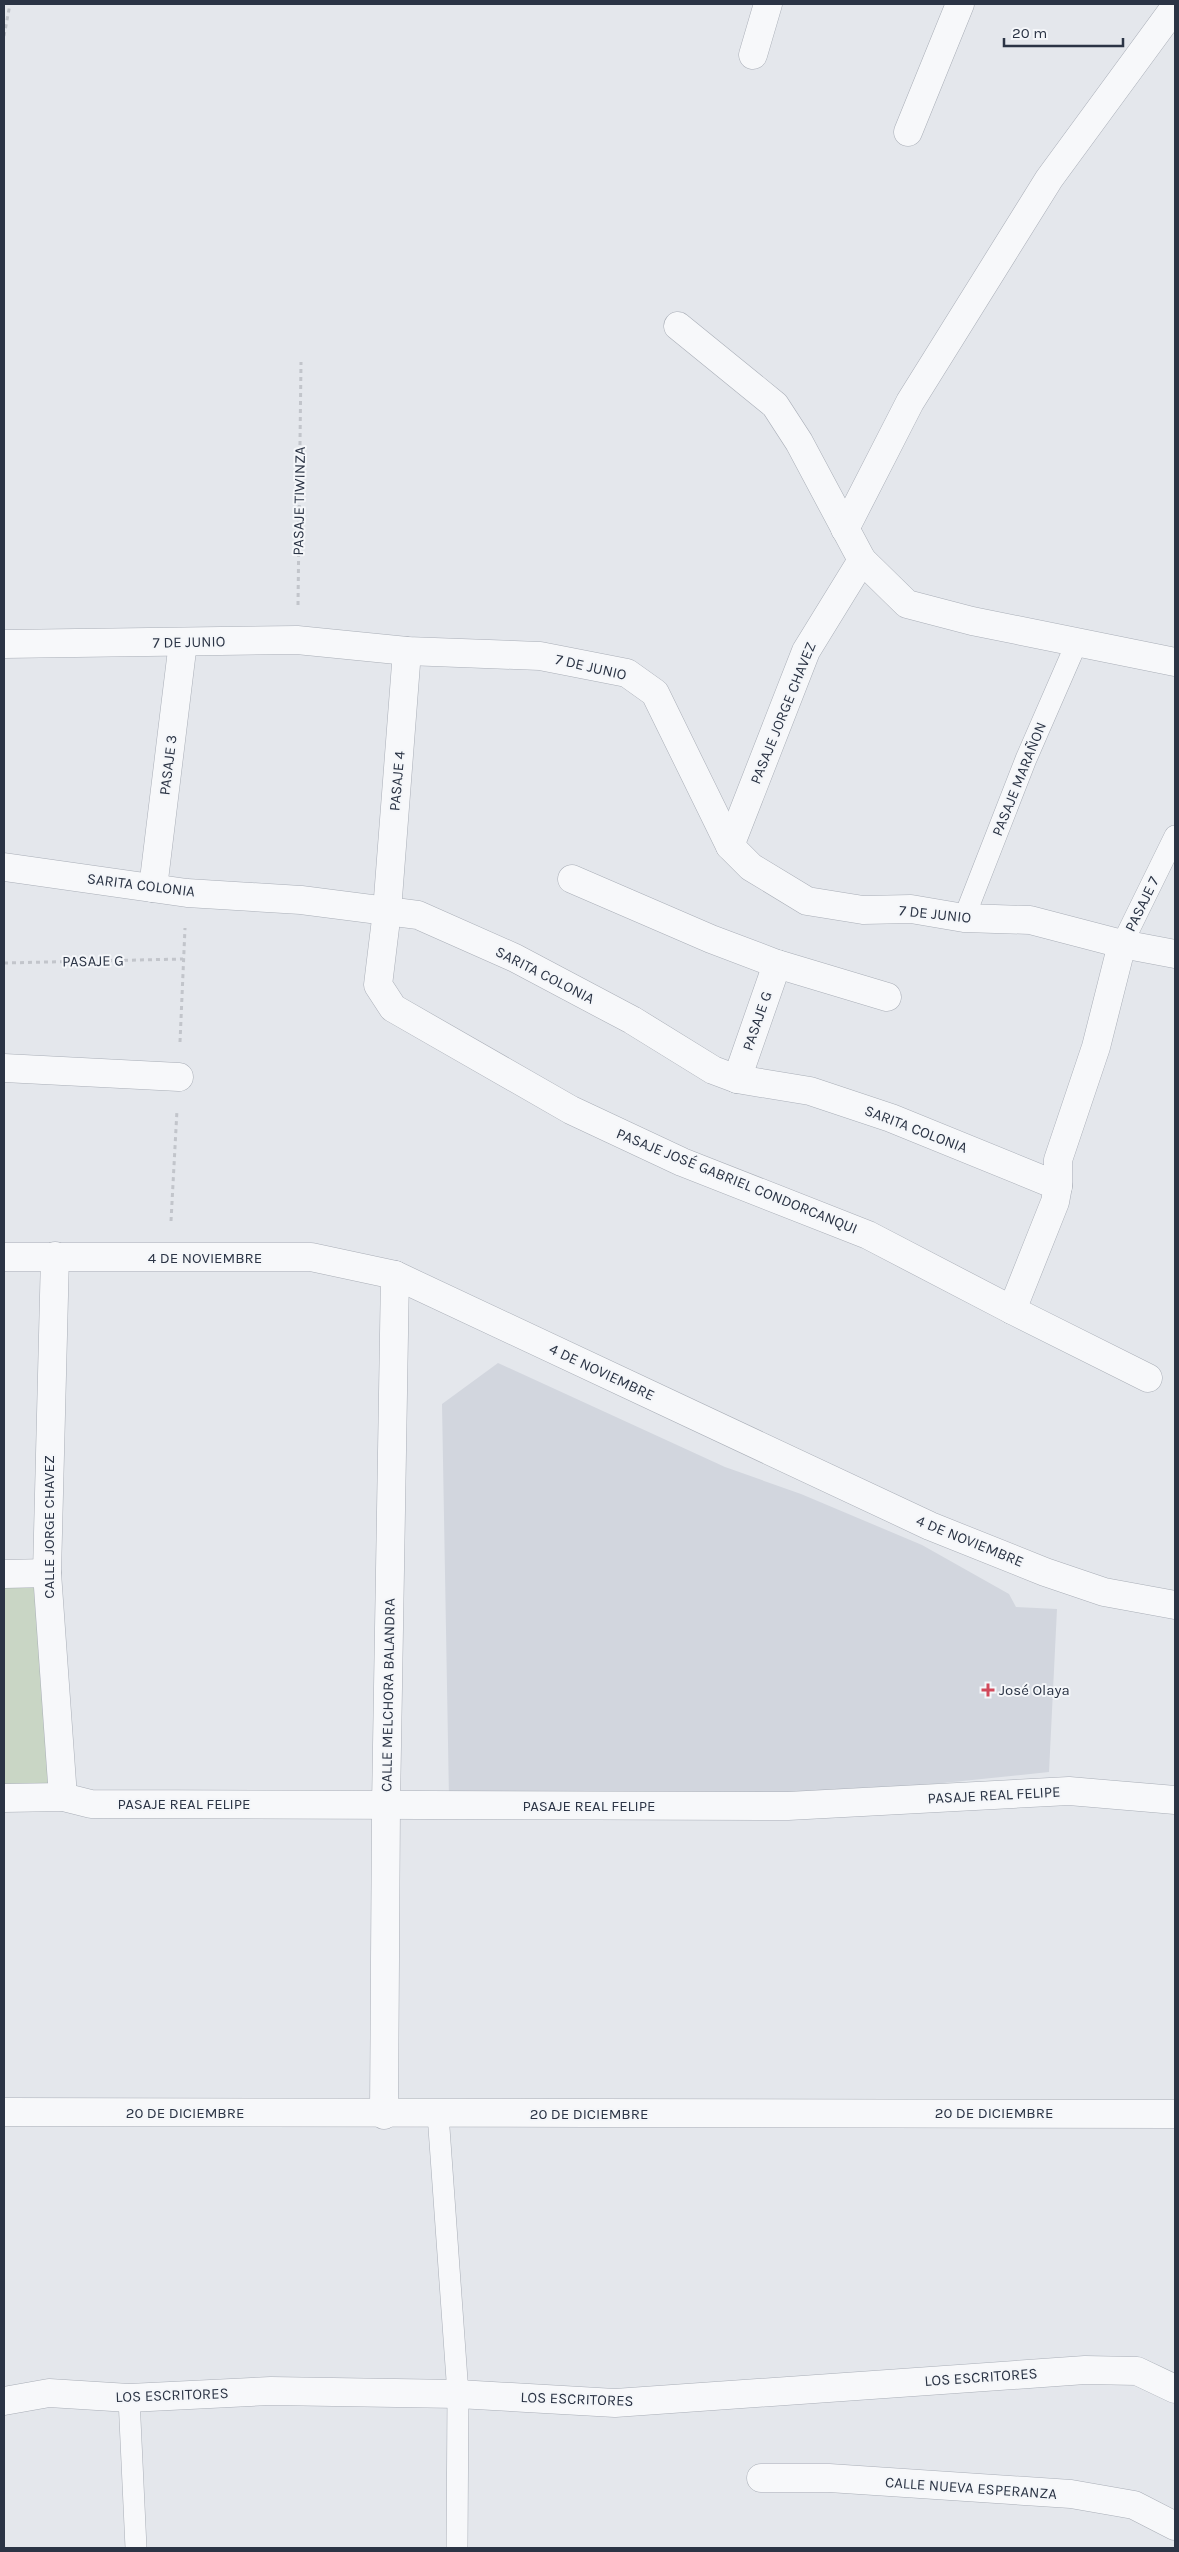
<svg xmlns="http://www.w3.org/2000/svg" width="1179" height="2552" viewBox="0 0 1179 2552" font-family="Karla,sans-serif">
<rect width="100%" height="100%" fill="#e4e7ec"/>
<path fill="#d2d6de" d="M498 1363 725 1467 801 1494 922 1545 1009 1594 1016 1607 1057 1609 1049 1772 924 1785 809 1792 449 1799 442 1404Z"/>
<path fill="#c9d6c5" d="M35 1585 49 1785 4 1787V1586Z"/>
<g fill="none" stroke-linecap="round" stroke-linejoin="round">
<defs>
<g id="service">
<path d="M964 918 1026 759 1077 642"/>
<path d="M1122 944 1175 836"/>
<path d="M438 2114 458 2394 457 2548"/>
<path d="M129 2398 136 2548"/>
</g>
<g id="minor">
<path d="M753 55 768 4"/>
<path d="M908 132 960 4"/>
<path d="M678 326 775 405 799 442 862 560 907 604 972 621 1175 662"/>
<path d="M845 529 910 402 1049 179 1175 7"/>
<path d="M4 644 297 640 407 651 540 656 627 673 655 693 730 846 751 867 807 901 863 910 911 909 964 918 1030 920 1122 944 1175 954"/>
<path d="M407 651 387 911 378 985 393 1008 571 1110 682 1162 868 1235 1012 1310 1148 1378"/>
<path d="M730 846 806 651 862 560"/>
<path d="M4 867 187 893 301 900 418 915 515 958 632 1020 713 1070 737 1079 810 1091 891 1118 1058 1186"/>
<path d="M572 879 711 939 777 964 887 997"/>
<path d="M153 888 183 642"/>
<path d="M4 1068 179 1077"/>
<path d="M737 1079 777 964"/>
<path d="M55 1256 47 1573 63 1797"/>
<path d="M1012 1310 1055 1202 1058 1186V1160L1096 1047 1122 944"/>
<path d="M4 1574 47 1573"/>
<path d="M4 1798 63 1797 91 1804 788 1806 1069 1791 1175 1800"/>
<path d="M384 2115 386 1805 395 1275"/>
<path d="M4 2401 49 2393 129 2398 271 2391 458 2394 615 2403 1085 2370 1137 2371 1175 2389"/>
<path d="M761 2478H829L1071 2494 1134 2505 1175 2526"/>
</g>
<g id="tertiary">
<path d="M4 1257H311L395 1275 930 1526 1045 1572 1104 1592 1175 1605"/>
<path d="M4 2112C394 2115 785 2111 1175 2114"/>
</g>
</defs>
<use href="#service" stroke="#a9aeb7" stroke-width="22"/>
<use href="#minor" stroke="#a9aeb7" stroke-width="29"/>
<use href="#tertiary" stroke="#a9aeb7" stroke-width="29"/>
<g stroke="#c2c5cb" stroke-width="3" stroke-dasharray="4 4" stroke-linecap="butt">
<path d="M4 36 10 4"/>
<path d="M298 605 301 362"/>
<path d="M4 963 183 959"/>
<path d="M180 1042 185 928"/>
<path d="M171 1221 177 1110"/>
</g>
<use href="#service" stroke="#f7f8fa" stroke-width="21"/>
<use href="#minor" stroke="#f7f8fa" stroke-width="28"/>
<use href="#tertiary" stroke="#f7f8fa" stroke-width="28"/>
</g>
<path fill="#d1495b" stroke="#f4f6f9" stroke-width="2" d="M985.5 1682.5h5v5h5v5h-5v5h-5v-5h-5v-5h5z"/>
<g text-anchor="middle" stroke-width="4" stroke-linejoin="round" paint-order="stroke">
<g font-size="15" fill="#2b3445" stroke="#f4f6f9">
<text transform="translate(299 501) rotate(-89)" y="5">PASAJE TIWINZA</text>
<text transform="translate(189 642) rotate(-1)" y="5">7 DE JUNIO</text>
<text transform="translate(591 667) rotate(13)" y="5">7 DE JUNIO</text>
<text transform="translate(783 713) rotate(-68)" y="5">PASAJE JORGE CHAVEZ</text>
<text transform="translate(168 765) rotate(-83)" y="5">PASAJE 3</text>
<text transform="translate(1019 779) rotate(-68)" y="5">PASAJE MARAÑON</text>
<text transform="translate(397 781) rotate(-85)" y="5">PASAJE 4</text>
<text transform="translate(141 885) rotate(7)" y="5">SARITA COLONIA</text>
<text transform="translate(1142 904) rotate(-64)" y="5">PASAJE 7</text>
<text transform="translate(935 914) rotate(6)" y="5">7 DE JUNIO</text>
<text transform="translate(93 961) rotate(-1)" y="5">PASAJE G</text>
<text transform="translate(545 975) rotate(27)" y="5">SARITA COLONIA</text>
<text transform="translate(757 1021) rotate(-71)" y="5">PASAJE G</text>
<text transform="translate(916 1129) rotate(21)" y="5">SARITA COLONIA</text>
<text transform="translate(737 1181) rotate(22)" y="5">PASAJE JOSÉ GABRIEL CONDORCANQUI</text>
<text x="205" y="1263">4 DE NOVIEMBRE</text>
<text transform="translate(602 1372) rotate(25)" y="5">4 DE NOVIEMBRE</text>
<text transform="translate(49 1527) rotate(-90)" y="5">CALLE JORGE CHAVEZ</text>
<text transform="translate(970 1541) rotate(22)" y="5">4 DE NOVIEMBRE</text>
<text transform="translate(388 1695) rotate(-89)" y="5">CALLE MELCHORA BALANDRA</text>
<text transform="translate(994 1795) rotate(-3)" y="5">PASAJE REAL FELIPE</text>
<text x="184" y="1809">PASAJE REAL FELIPE</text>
<text x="589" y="1811">PASAJE REAL FELIPE</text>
<text x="185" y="2118">20 DE DICIEMBRE</text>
<text x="994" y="2118">20 DE DICIEMBRE</text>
<text x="589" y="2119">20 DE DICIEMBRE</text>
<text transform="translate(981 2377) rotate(-4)" y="5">LOS ESCRITORES</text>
<text transform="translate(172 2395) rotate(-2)" y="5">LOS ESCRITORES</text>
<text transform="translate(577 2399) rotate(2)" y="5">LOS ESCRITORES</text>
<text transform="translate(971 2488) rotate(4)" y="5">CALLE NUEVA ESPERANZA</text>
</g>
<g font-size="15" fill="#2b3445" stroke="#f4f6f9" text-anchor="start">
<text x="999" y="1695">José Olaya</text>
</g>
</g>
<rect width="1179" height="2552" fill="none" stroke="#2b3445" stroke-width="10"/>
<path d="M1004 38v8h119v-8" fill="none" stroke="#2b3445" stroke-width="2.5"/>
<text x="1012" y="38" font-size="15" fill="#2b3445" stroke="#f4f6f9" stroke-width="4" paint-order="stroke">20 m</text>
</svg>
